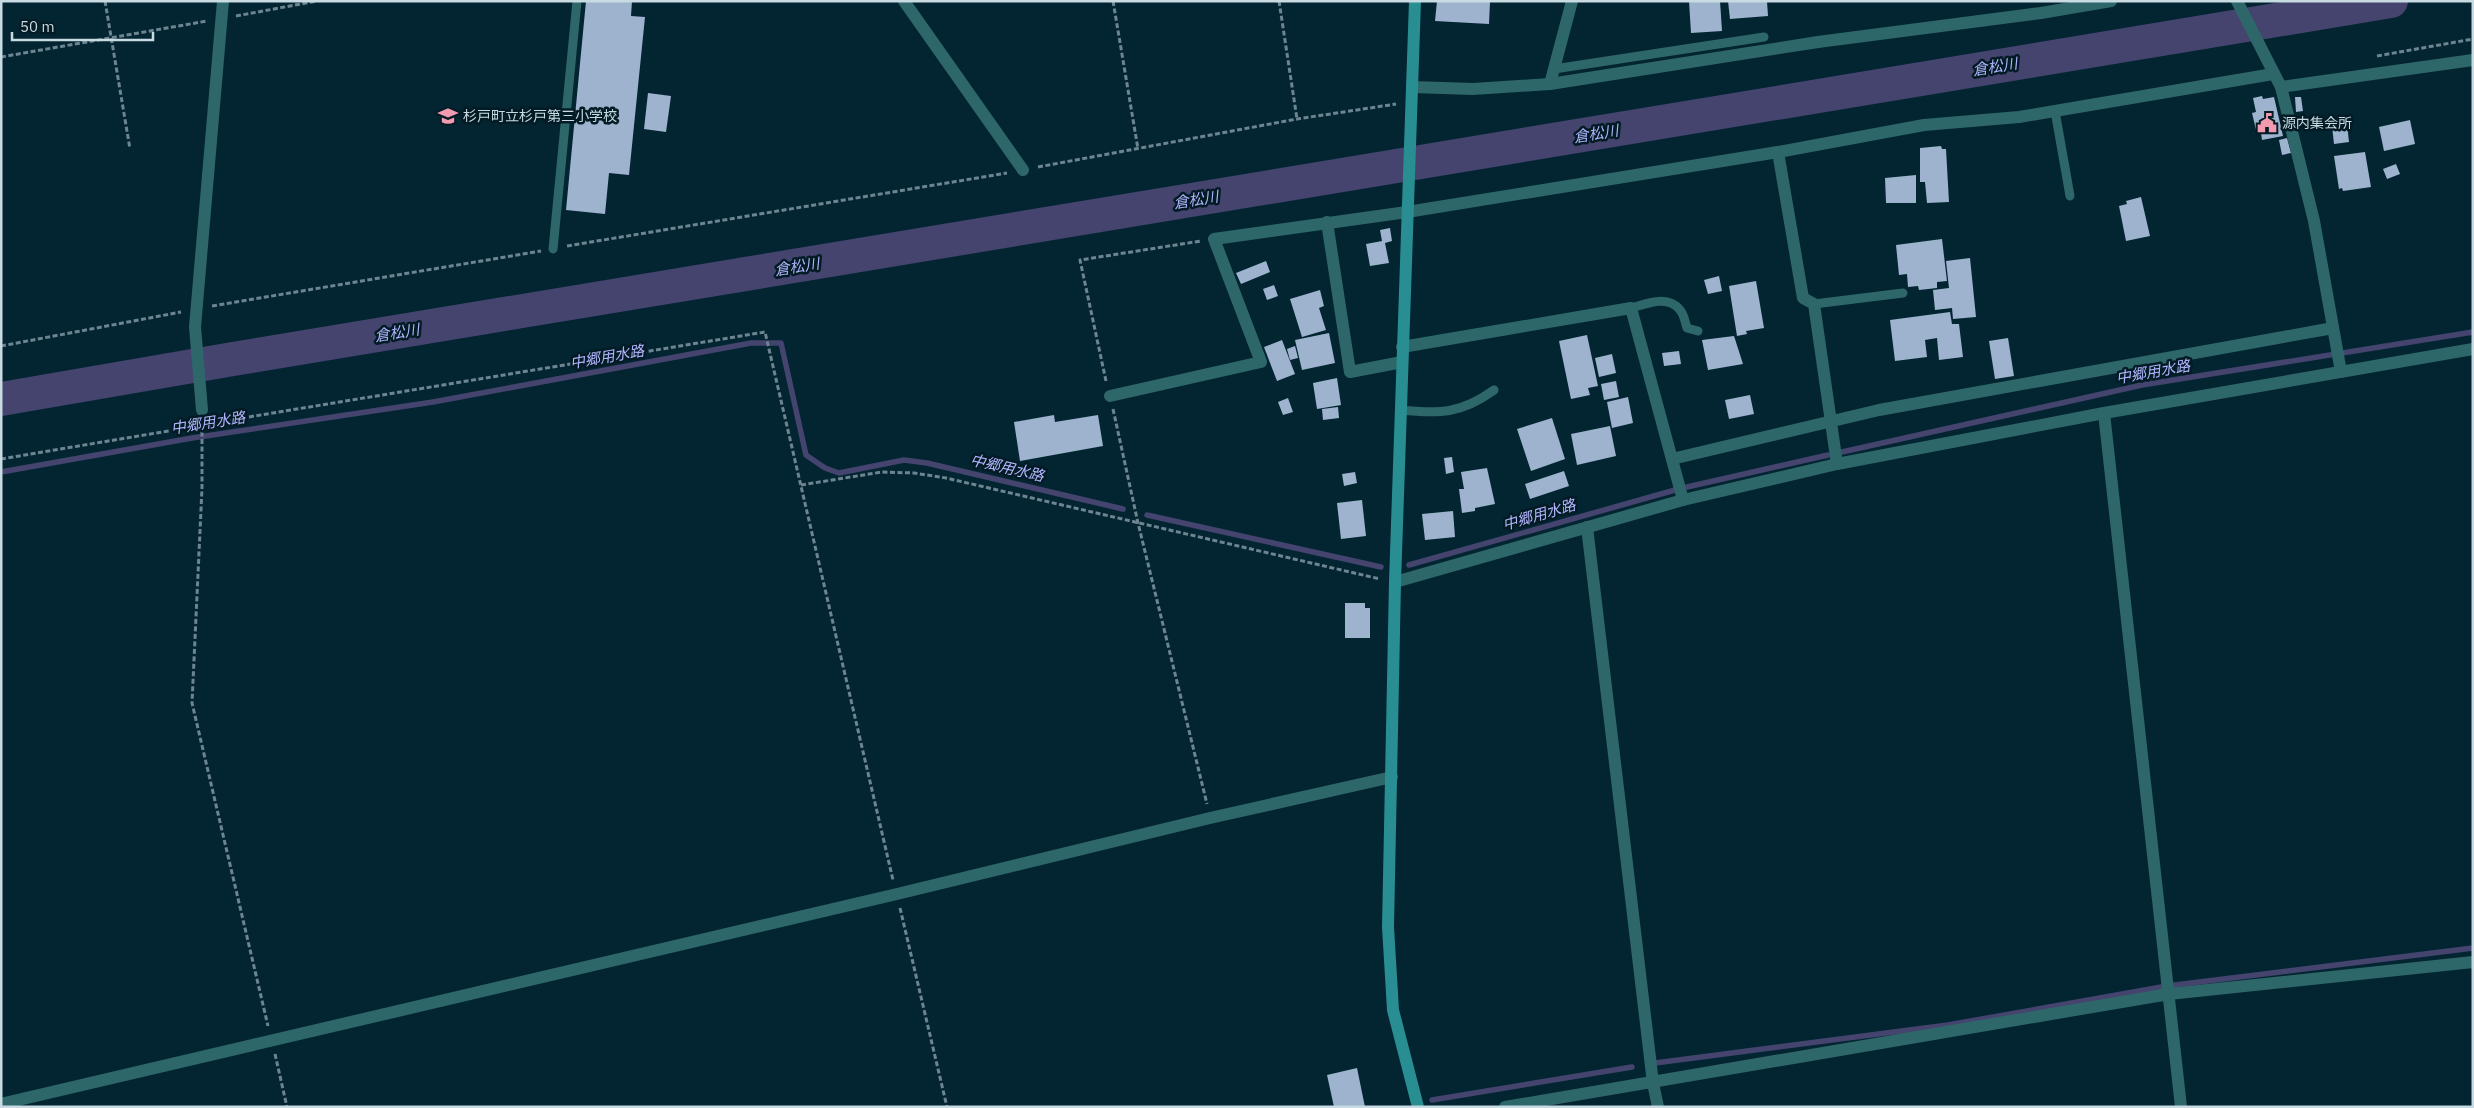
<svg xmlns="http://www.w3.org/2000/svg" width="2474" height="1108" viewBox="0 0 2474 1108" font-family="'IBM Plex Sans','Noto Sans JP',sans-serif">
<rect width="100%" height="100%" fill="#032532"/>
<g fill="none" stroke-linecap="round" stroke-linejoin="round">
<g stroke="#44446f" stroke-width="5.5">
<path d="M1842 452 2142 385 2473 332"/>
<path d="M1 472 192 438 433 402 751 343H781L806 455 825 468 839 473 904 460 927 463 1123 509"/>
<path d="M1687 487 1828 455"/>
<path d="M1147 515 1381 567"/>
<path d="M1409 565 1675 490"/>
<path d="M1655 1063 1948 1025 2167 986 2473 948"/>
<path d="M1432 1100 1632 1067"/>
</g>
<path stroke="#44446f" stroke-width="34" d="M1 399 233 359 2391 1"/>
</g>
<g fill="#9eb3ce">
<path d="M586 1H632L631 16 645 17 629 175 609 173 605 214 566 210Z"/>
<path d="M1437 1 1490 2 1489 24 1435 21Z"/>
<path d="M1689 1H1720L1722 31 1691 33Z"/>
<path d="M1728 1H1767L1768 16 1730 19Z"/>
<path d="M648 93 671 96 666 132 644 129Z"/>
<path d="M2262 96 2263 99 2274 97 2283 136 2262 140 2261 133 2257 134 2252 113 2256 112 2253 98Z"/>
<path d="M2295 97H2301L2303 111 2296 112Z"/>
<path d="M2410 120 2415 144 2384 151 2379 127Z"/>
<path d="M2347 124 2349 142 2334 144 2332 126Z"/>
<path d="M2287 138 2291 153 2282 155 2279 140Z"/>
<path d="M1941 146 1942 149H1946L1949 202 1927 203 1925 182H1920V148Z"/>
<path d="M2365 152 2371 187 2343 191 2342 188 2339 189 2334 156Z"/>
<path d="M2396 164 2400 174 2387 179 2383 169Z"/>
<path d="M1916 175V203H1886L1885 178Z"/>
<path d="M2141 197 2150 236 2126 241 2119 206 2127 204 2126 201Z"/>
<path d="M1390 228 1392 241 1385 243 1389 263 1370 266 1366 244 1382 241 1380 230Z"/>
<path d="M1942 239 1947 281 1937 282V288L1919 290 1918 286 1908 287 1907 274 1899 275 1896 245Z"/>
<path d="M1970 258 1976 317 1953 319 1952 308 1935 310 1933 290 1949 288 1946 261Z"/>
<path d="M1266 261 1270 272 1241 284 1236 273Z"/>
<path d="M1719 276 1722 291 1708 294 1704 280Z"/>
<path d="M1756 281 1764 328 1746 331 1747 334 1737 336 1729 286Z"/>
<path d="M1274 285 1278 296 1267 300 1263 289Z"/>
<path d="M1320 290 1324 306 1319 308 1326 330 1302 337 1290 299Z"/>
<path d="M1950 312 1952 324H1959L1963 357 1939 360 1937 338 1925 340 1927 357 1895 361 1890 320Z"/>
<path d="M1329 333 1335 363 1302 370 1295 340Z"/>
<path d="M1587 335 1598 386 1588 388 1590 395 1571 399 1559 341Z"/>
<path d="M1734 336 1743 364 1708 370 1702 340Z"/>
<path d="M2008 338 2014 376 1995 379 1989 341Z"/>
<path d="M1282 340 1295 374 1277 381 1264 347Z"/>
<path d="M1295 346 1298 358 1290 360 1287 349Z"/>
<path d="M1679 351 1681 364 1664 366 1662 353Z"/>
<path d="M1612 354 1616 373 1599 377 1595 358Z"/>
<path d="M1337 378 1341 405 1317 409 1313 383Z"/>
<path d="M1616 381 1619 397 1604 400 1601 384Z"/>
<path d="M1750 395 1754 414 1729 419 1725 400Z"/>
<path d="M1628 397 1633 423 1612 428 1607 402Z"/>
<path d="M1288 398 1293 412 1283 415 1278 402Z"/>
<path d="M1338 407 1339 418 1323 420 1322 409Z"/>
<path d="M1054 415 1055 422 1098 415 1103 446 1020 461 1014 422Z"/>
<path d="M1552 418 1565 459 1531 471 1517 429Z"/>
<path d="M1610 426 1616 456 1577 465 1571 434Z"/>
<path d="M1452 457 1454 472 1446 474 1444 458Z"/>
<path d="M1487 468 1495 504 1475 508V511L1462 513 1459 489H1464L1461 472Z"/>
<path d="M1564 471 1569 486 1530 499 1525 484Z"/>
<path d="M1355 472 1357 483 1344 486 1342 474Z"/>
<path d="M1362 500 1366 536 1341 539 1337 503Z"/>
<path d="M1453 511 1455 537 1425 540 1422 514Z"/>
<path d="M1345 603H1365V608H1370V638H1345Z"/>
<path d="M1357 1068 1365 1107H1334L1327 1075Z"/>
</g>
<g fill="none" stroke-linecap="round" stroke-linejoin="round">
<g stroke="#6c8590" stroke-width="3" stroke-dasharray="5 2.5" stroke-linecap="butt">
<path d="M105 1 130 149"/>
<path d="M1113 1 1138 149"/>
<path d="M1279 1 1297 119"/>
<path d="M236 16 317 1"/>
<path d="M2377 56 2473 39"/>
<path d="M1 57 207 21"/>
<path d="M1038 167 1297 119 1396 104"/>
<path d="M567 246 1007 173"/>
<path d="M212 306 541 251"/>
<path d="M1 346 181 312"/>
<path d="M1106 381 1080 260 1201 241"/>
<path d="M1113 409 1138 523 1207 804"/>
<path d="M212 423 765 332 893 880"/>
<path d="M202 424V488L192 703 268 1026"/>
<path d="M1 459 198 426"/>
<path d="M801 485 882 472 914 473 946 478 1380 579"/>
<path d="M900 908 947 1107"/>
<path d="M275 1054 287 1107"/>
</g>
<g stroke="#2e6769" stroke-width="9">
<path d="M1554 69 1764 37"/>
<path d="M2055 111 2070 196"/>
<path d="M553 249 577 1"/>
<path d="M1814 304 1903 293"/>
<path d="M1631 308C1646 304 1668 294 1680 310 1684 314 1685 322 1687 328L1698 331"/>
<path d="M1400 410C1439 414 1461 414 1494 390"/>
</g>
<g stroke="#2e6769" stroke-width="12">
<path d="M904 1 1023 170"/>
<path d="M2237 1 2281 87 2314 221 2341 372"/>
<path d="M1550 84 1572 1"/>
<path d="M1412 87 1473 89 1550 84 1818 42 2041 13 2111 1"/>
<path d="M2281 87 2473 60"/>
<path d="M1778 152 1803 298 1814 304 1837 464"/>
<path d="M1327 222 1350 372 1402 362"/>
<path d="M1402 347 1631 308 1683 500"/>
<path d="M1110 396 1261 362 1214 239 1407 212 1778 152 1924 125 2019 117 2273 74"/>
<path d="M202 410 195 327 223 1"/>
<path d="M2104 413 2181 1107"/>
<path d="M1672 459 1879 410 2333 328"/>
<path d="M1587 527 1653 1083 1658 1107"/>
<path d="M1395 582 1683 500 1837 464 2104 413 2473 349"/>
<path d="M1 1104 897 894 1210 818 1392 777"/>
<path d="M1505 1107 2169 994 2473 962"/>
</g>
<path stroke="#298e92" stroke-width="12" d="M1415 1 1395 582 1388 927 1393 1010 1418 1107"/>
</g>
<defs>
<symbol id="school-bare" viewBox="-9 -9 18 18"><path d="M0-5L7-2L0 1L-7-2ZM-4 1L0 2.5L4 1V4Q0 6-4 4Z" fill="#f29aaf" stroke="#031b25" stroke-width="2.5" paint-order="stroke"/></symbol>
<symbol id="civic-bare" viewBox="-9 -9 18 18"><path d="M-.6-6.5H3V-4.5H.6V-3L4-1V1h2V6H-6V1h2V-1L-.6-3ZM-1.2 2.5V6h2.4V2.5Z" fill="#f29aaf" stroke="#031b25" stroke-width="2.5" paint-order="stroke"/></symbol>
</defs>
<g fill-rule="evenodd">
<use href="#school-bare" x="434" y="102" width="28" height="28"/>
<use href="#civic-bare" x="2253" y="109" width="28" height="28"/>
</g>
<g text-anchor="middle" stroke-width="5" stroke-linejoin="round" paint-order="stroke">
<g font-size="14" fill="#c8dae2" stroke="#031b25" text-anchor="start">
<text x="463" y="121">杉戸町立杉戸第三小学校</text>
<text x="2282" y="128">源内集会所</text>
</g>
<g font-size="15" font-style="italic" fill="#b3b6fe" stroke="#031b25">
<text transform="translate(1995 67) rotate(-9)" y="5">倉松川</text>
<text transform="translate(1596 134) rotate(-9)" y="5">倉松川</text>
<text transform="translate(1196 200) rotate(-9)" y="5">倉松川</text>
<text transform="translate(797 267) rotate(-9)" y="5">倉松川</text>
<text transform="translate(397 333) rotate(-9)" y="5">倉松川</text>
<text transform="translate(607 357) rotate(-10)" y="5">中郷用水路</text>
<text transform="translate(2153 372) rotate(-10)" y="5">中郷用水路</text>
<text transform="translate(208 423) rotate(-9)" y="5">中郷用水路</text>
<text transform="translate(1007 468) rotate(13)" y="5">中郷用水路</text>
<text transform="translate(1539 515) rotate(-16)" y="5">中郷用水路</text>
</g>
</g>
<rect width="2474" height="1108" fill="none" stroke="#c8dae2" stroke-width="5"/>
<path d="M12 32v8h141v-8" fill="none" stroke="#c8dae2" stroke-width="2.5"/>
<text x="20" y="32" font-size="15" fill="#c8dae2" stroke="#031b25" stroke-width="4" paint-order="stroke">50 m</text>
</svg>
